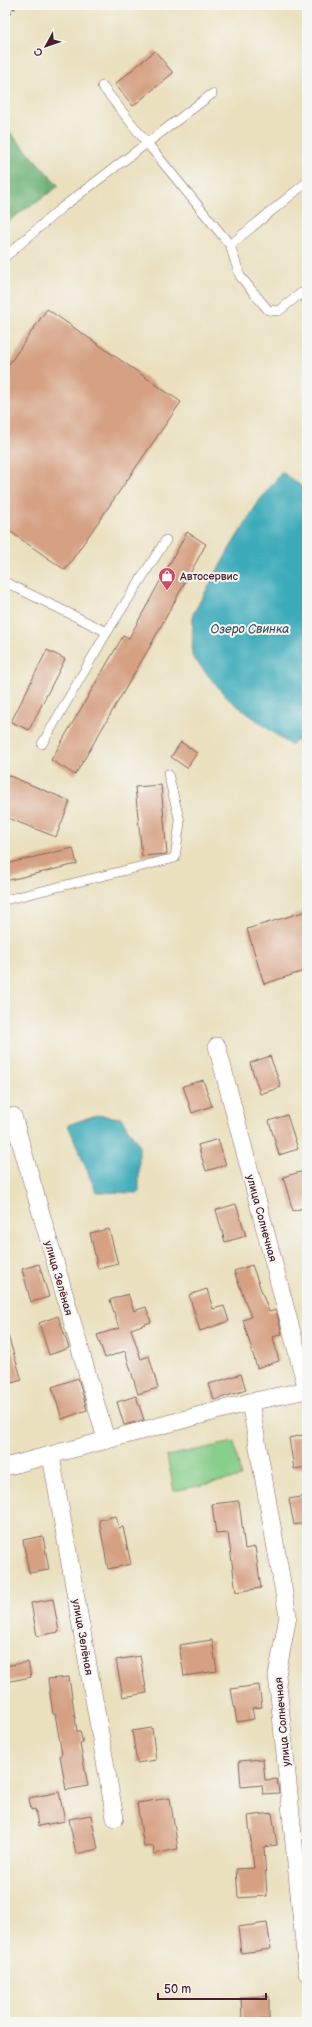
<svg xmlns="http://www.w3.org/2000/svg" width="312" height="2027" viewBox="0 0 312 2027" font-family="'Balsamiq Sans',sans-serif">
<rect width="100%" height="100%" fill="#f6f6f2"/>
<filter id="ink" filterUnits="userSpaceOnUse"><feTurbulence type="fractalNoise" baseFrequency=".025" numOctaves="2"/><feDisplacementMap in="SourceGraphic" scale="8" xChannelSelector="R" yChannelSelector="G"/><feConvolveMatrix kernelMatrix="1 2 1 2 8 2 1 2 1" color-interpolation-filters="sRGB"/></filter>
<filter id="wash" filterUnits="userSpaceOnUse"><feTurbulence type="fractalNoise" baseFrequency=".012" numOctaves="4" result="noise"/><feDisplacementMap in="SourceGraphic" scale="16" xChannelSelector="R" yChannelSelector="G"/><feGaussianBlur stdDeviation="0.9" result="paint"/><feColorMatrix in="noise" values="0 0 0 0 0 0 0 0 0 0 0 0 0 0 0 0 0 1.4 0 .05"/><feComposite in="paint" operator="in"/></filter>
<g filter="url(#wash)">
<rect width="100%" height="100%" fill="#eae0be"/>
<path fill="#86ce8a" stroke="#68765a" d="M234 1442 241 1477 174 1491 167 1456Z"/>
<path fill="#6cb176" stroke="#5b6850" d="M5 127 59 186 14 217 5 226Z"/>
<g fill="#3baab9" stroke="#426472">
<path d="M282 472 307 490V734L290 745 227 698 192 656 193 614 231 546 259 501Z"/>
<path d="M96 1115 121 1118 139 1145V1193L96 1192 68 1125Z"/>
</g>
<g id="blocks">
<g fill="#d6a183">
<path d="M155 51 173 73 133 106 115 84Z"/>
<path d="M47 309 181 402 65 570 5 528V370Z"/>
<path d="M187 532 206 544 148 650 75 775 51 760 123 636 129 638Z"/>
<path d="M47 650 65 659 29 730 11 722Z"/>
<path d="M181 742 197 753 187 768 171 757Z"/>
<path d="M5 774 70 801 56 837 5 817Z"/>
<path d="M161 785 167 854 142 856 135 787Z"/>
<path d="M73 848 77 864 5 881V864Z"/>
<path d="M307 911V970L264 984 247 929Z"/>
<path d="M270 1056 281 1087 260 1094 250 1063Z"/>
<path d="M203 1080 212 1106 192 1113 183 1086Z"/>
<path d="M287 1115 298 1149 279 1155 269 1121Z"/>
<path d="M218 1139 226 1165 206 1171 198 1145Z"/>
<path d="M307 1170V1207L293 1211 283 1177Z"/>
<path d="M236 1204 246 1236 225 1242 216 1210Z"/>
<path d="M109 1229 118 1264 98 1269 90 1233Z"/>
<path d="M39 1264 49 1297 31 1302 22 1269Z"/>
<path d="M252 1265 269 1312 276 1310 282 1334 273 1337 279 1361 257 1368 243 1320 251 1317 234 1271Z"/>
<path d="M207 1289 213 1309 224 1306 229 1321 200 1331 189 1295Z"/>
<path d="M128 1294 134 1311 146 1307 151 1322 131 1329 141 1359 149 1356 158 1388 138 1394 125 1351 105 1358 97 1335 119 1328 110 1300Z"/>
<path d="M58 1316 69 1348 49 1355 39 1323Z"/>
<path d="M5 1336H8L22 1380 5 1385Z"/>
<path d="M241 1374 246 1390 214 1400 209 1384Z"/>
<path d="M78 1378 87 1410 62 1419 52 1387Z"/>
<path d="M136 1396 144 1420 124 1425 117 1402Z"/>
<path d="M307 1434V1467L294 1469 289 1438Z"/>
<path d="M307 1496V1523L294 1525 289 1499Z"/>
<path d="M239 1501 245 1549 255 1547 261 1588 236 1592 228 1533 216 1534 212 1504Z"/>
<path d="M116 1516 119 1528 123 1527 131 1564 108 1569 99 1520Z"/>
<path d="M43 1536 49 1570 29 1573 23 1540Z"/>
<path d="M53 1599 59 1632 37 1636 31 1603Z"/>
<path d="M212 1640 217 1671 184 1676 179 1645Z"/>
<path d="M140 1656 147 1693 123 1697 116 1660Z"/>
<path d="M28 1662 31 1677 5 1682V1666Z"/>
<path d="M69 1677 77 1731H80L83 1743 80 1744 88 1786 66 1790 60 1755 62 1754 55 1714H53L48 1679Z"/>
<path d="M259 1685 262 1707 252 1708 254 1719 237 1722 231 1689Z"/>
<path d="M152 1728 156 1760 137 1763 132 1731Z"/>
<path d="M263 1759 265 1780 277 1779 279 1793 263 1794 262 1785 241 1787 239 1761Z"/>
<path d="M59 1792 65 1821 38 1826 35 1809 31 1810 29 1798Z"/>
<path d="M170 1798 178 1849 154 1854 153 1846 144 1847 137 1803Z"/>
<path d="M272 1813 277 1845 264 1847 267 1896 238 1898 236 1869 254 1868 248 1816Z"/>
<path d="M91 1815 98 1849 76 1854 69 1819Z"/>
<path d="M267 1923 271 1949 241 1953 238 1927Z"/>
<path d="M269 1996V2020H242L241 1997Z"/>
</g>
</g>
</g>
<g filter="url(#ink)">
<use href="#blocks" fill-opacity="0" stroke="#82635e" stroke-width="1"/>
<g fill="none" stroke-linecap="round" stroke-linejoin="round">
<defs>
<g id="lane">
<path d="M102 86 147 143 212 94"/>
<path d="M230 245 240 276 268 310 279 311 301 293 307 301"/>
<path d="M5 257 60 209 147 143 230 245 307 182"/>
<path d="M5 582 107 632 42 744"/>
<path d="M107 632 166 540"/>
<path d="M5 900 175 858 180 822 168 774"/>
</g>
<g id="street">
<path d="M217 1046 307 1390"/>
<path d="M13 1116 106 1439"/>
<path d="M250 1402 288 1616 277 1675 307 1973"/>
<path d="M51 1456 115 1818"/>
<path d="M5 1467 250 1402 307 1390"/>
</g>
</defs>
<use href="#lane" stroke="#82635e" stroke-width="10"/>
<use href="#street" stroke="#82635e" stroke-width="18"/>
<path stroke="#82635e" stroke-width="2.5" stroke-dasharray="3 3" stroke-linecap="butt" d="M5 18 17 5"/>
<use href="#lane" stroke="#fff" stroke-width="9"/>
<use href="#street" stroke="#fff" stroke-width="17"/>
</g>
</g>
<defs>
<symbol id="shop-pin" viewBox="-11 -11 22 30"><path d="M0 17L-7.5 6A9.5 9.5 0 1 1 7.5 6Z" fill="#d1495b" stroke="#f6f6f2"/><path d="M-5-2.5h2.3a2.7 3.5 0 0 1 5.4 0H5L5.5 6h-11ZM-1.5-2.5h3a1.5 2.3 0 0 0-3 0Z" fill="#fff"/></symbol>
</defs>
<g fill-rule="evenodd">
<use href="#shop-pin" x="157" y="566" width="20" height="27"/>
</g>
<g text-anchor="middle" stroke-width="4" stroke-linejoin="round" paint-order="stroke">
<g font-size="11" fill="#4a1f2b" stroke="#f6f6f2" text-anchor="start">
<text x="180" y="580">Автосервис</text>
</g>
<g font-size="11" fill="#4a1f2b" stroke="#f6f6f2">
<text transform="translate(262 1218) rotate(75)" y="4">улица Солнечная</text>
<text transform="translate(59 1278) rotate(74)" y="4">улица Зелёная</text>
<text transform="translate(83 1637) rotate(80)" y="4">улица Зелёная</text>
<text transform="translate(282 1722) rotate(-95)" y="4">улица Солнечная</text>
</g>
<g font-size="12" font-style="italic" fill="#445764" stroke="#f6f6f2">
<text x="250" y="633">Озеро Свинка</text>
</g>
</g>
<rect width="312" height="2027" fill="none" stroke="#f6f6f2" stroke-width="20"/>
<g transform="translate(46 46) rotate(230)" stroke="#f6f6f2" stroke-width="3" paint-order="stroke">
<path d="M0-3L7 15L0 10L-7 15Z" fill="#4a1f2b"/>
<text y="-6" font-size="11" font-weight="bold" text-anchor="middle" fill="#4a1f2b">С</text>
</g>
<path d="M158 1993v6h108v-6" fill="none" stroke="#4a1f2b" stroke-width="2"/>
<text x="164" y="1993" font-size="12" fill="#4a1f2b" stroke="#f6f6f2" stroke-width="3" paint-order="stroke">50 m</text>
</svg>
